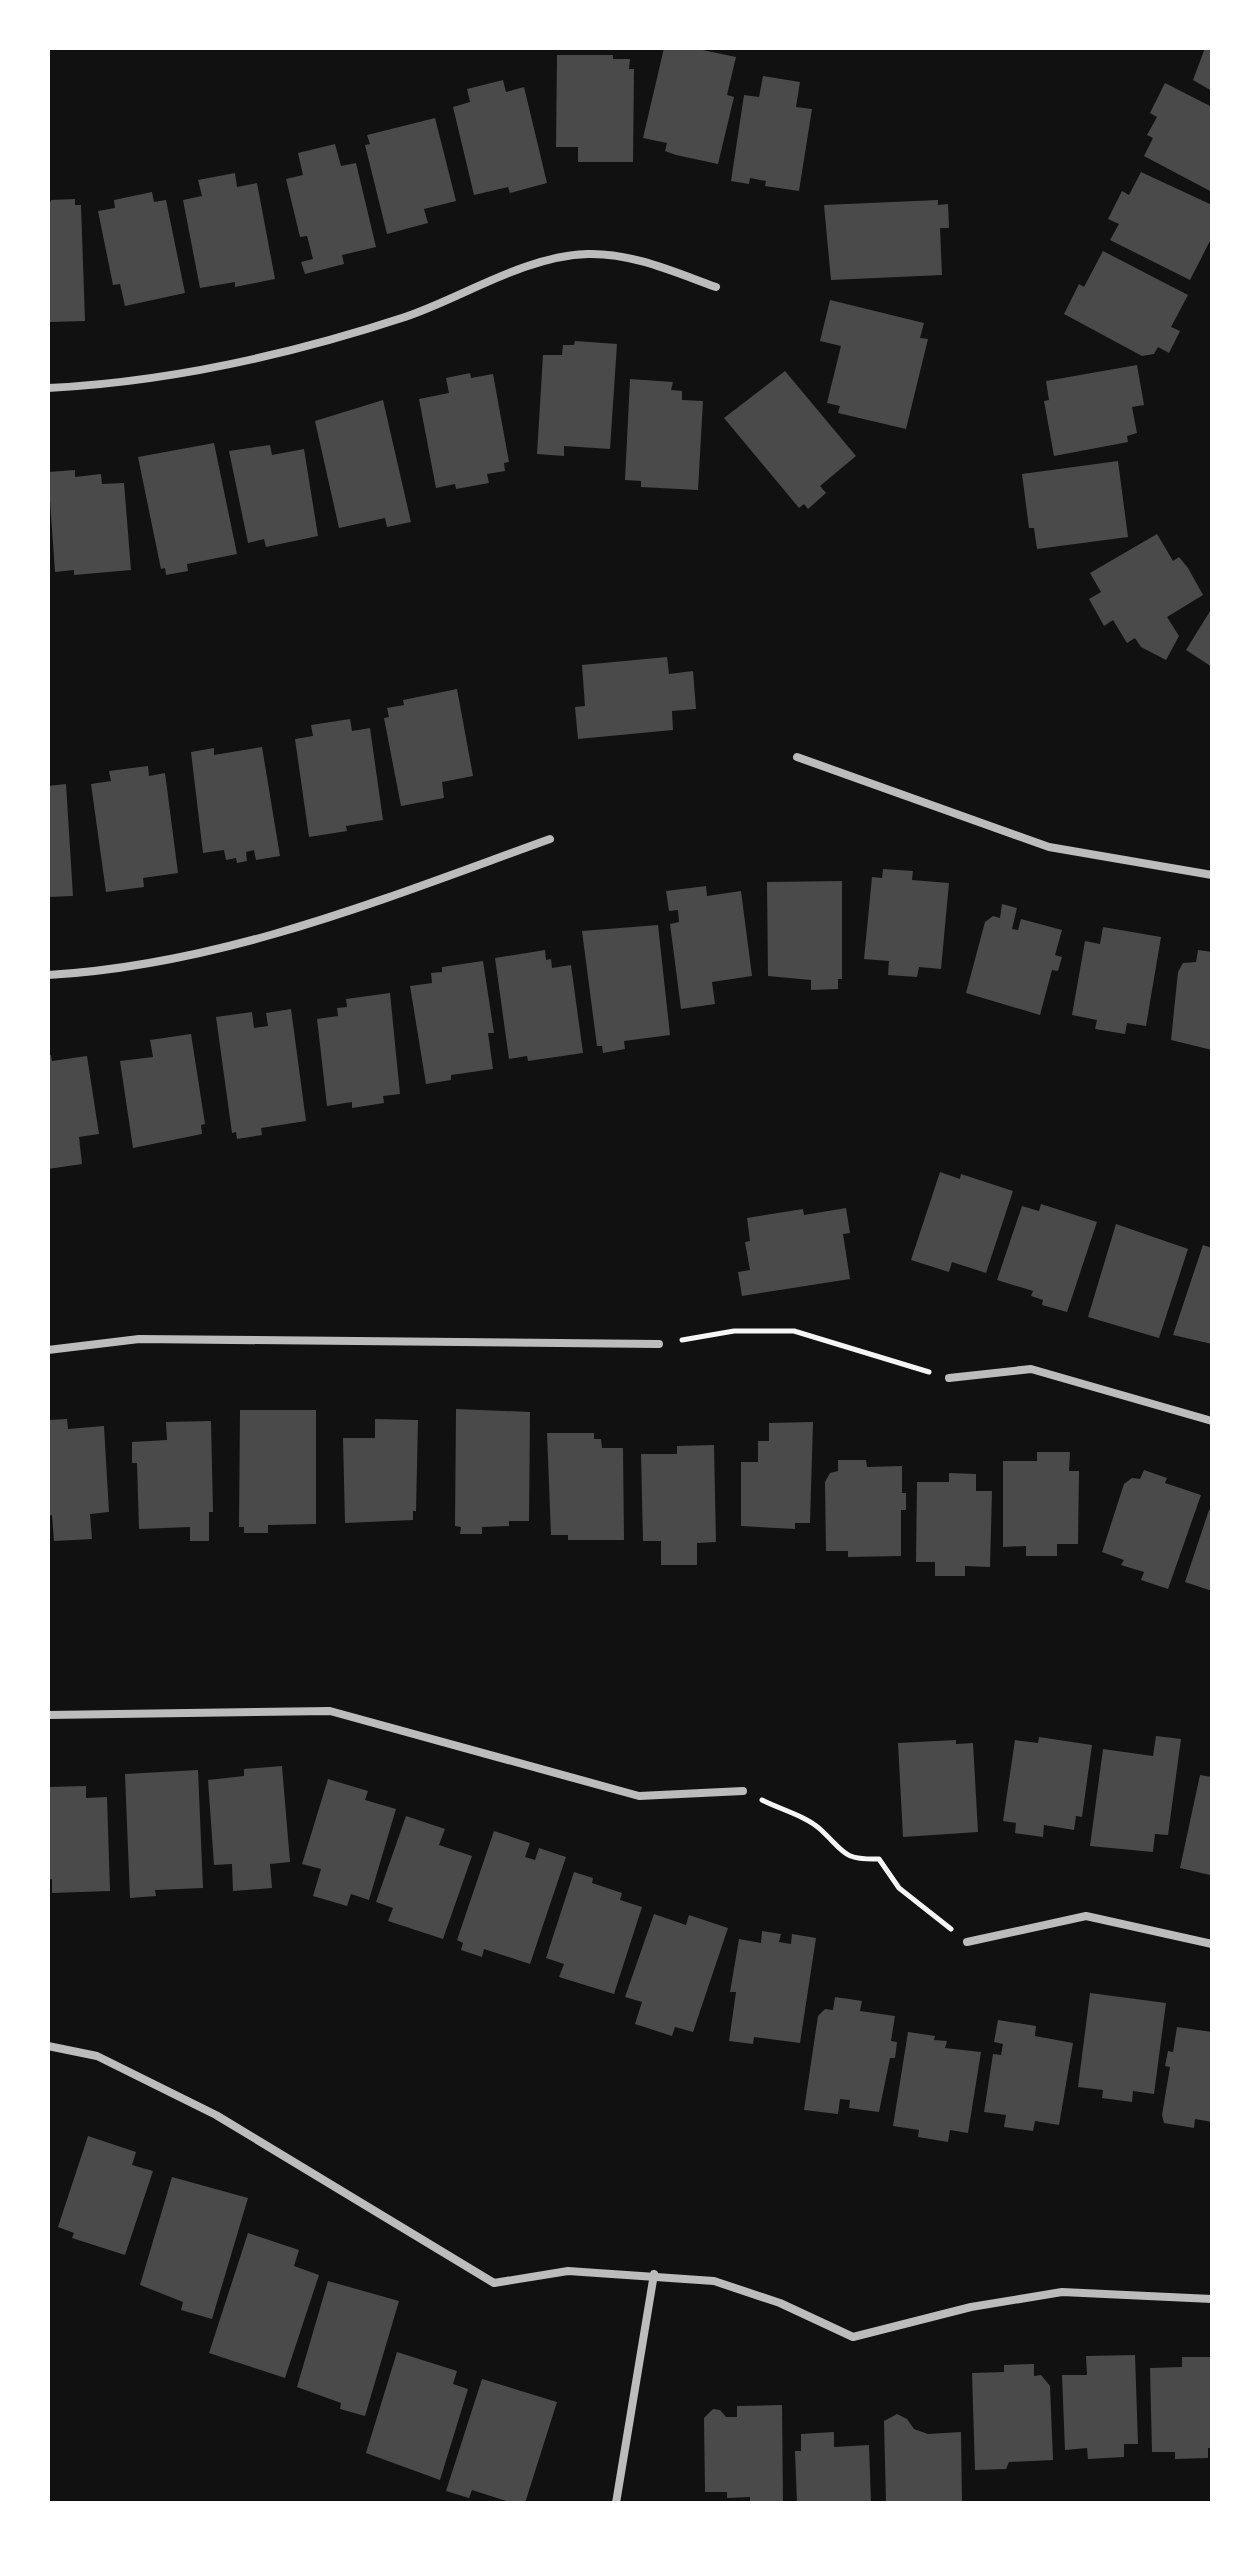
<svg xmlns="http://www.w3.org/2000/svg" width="1260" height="2551" viewBox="0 0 1260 2551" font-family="'Fira Sans Condensed',sans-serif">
<rect width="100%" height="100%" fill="#111"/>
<g fill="#4a4a4a">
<path d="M664 48H693L736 57 727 95 734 97 718 164 676 155 665 151 667 143 643 138Z"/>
<path d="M1205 48H1212V91L1193 80Z"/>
<path d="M557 55H613V59H630L629 69H634L633 162H578V147H556Z"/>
<path d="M763 76 800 82 796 107 812 109 799 191 765 186 766 181 750 178 749 184 731 181 744 95 759 97Z"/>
<path d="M503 80 506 92 524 87 547 183 510 193 508 187 474 195 453 107 470 102 467 89Z"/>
<path d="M1165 83 1212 107V192L1144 156 1153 138 1147 135 1157 117 1150 113Z"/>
<path d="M435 118 456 201 424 209 428 223 387 234 365 145 370 144 367 135Z"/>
<path d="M335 144 341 166 356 163 376 247 342 255 344 264 305 274 301 262 313 259 307 236 300 237 286 179 303 175 298 153Z"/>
<path d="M1141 172 1212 205V237L1190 280 1110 240 1119 224 1108 219 1122 191 1129 195Z"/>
<path d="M235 173 237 187 257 183 275 279 235 287V282L200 288 183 200 202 196 198 180Z"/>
<path d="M152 192 154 202 166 200 185 293 125 306 120 284 113 285 98 211 115 208 114 200Z"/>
<path d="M75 199V205H81L85 321 48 322V207L51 200Z"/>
<path d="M938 200V205L948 204 949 228H940L942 275 831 280 824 205Z"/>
<path d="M1103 251 1188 295 1171 327 1180 331 1169 353 1158 347 1154 354 1142 356 1064 314 1079 284 1084 287Z"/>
<path d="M830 300 924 323 920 338 928 339 906 429 838 413 840 406 827 403 841 346 820 341Z"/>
<path d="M575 341 617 344 610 449 564 446V456L537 454 543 355H562L563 345H574Z"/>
<path d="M1137 365 1144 405 1132 407 1137 433 1127 436 1128 442 1054 456 1044 401 1049 400 1046 381Z"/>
<path d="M785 371 856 456 820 486 826 493 808 509 804 504 799 508 724 418Z"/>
<path d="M470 373 471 378 493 374 509 462 504 463 505 471 487 474 489 483 456 489 455 484 436 488 419 399 449 393 446 378Z"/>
<path d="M630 379 673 382 671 390 682 391V400L703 401 698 490 641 487V481L625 480Z"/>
<path d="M383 400 411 522 387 527 385 518 339 528 315 421Z"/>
<path d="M214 443 237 554 187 564 188 571 166 575 165 568 161 569 138 457Z"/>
<path d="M270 445 272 455 304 449 318 536 266 547 264 539 248 543 229 451Z"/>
<path d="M1118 461 1128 537 1037 549 1034 528H1029L1022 474Z"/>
<path d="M75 470V477L101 474 102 484 124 483 131 570 74 575V570L55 572 48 472Z"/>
<path d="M1157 534 1173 561 1179 557 1188 568 1203 595 1167 617 1179 636 1166 660 1141 647 1135 638 1127 643 1113 620 1104 626 1089 599 1101 592 1090 573Z"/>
<path d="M1212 608V667L1186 650Z"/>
<path d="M667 657 669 674 693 671 696 709 672 711 673 730 578 739 575 707 585 706 582 665Z"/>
<path d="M457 689 473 776 442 782 444 798 401 806 384 718 389 717 387 708 404 705 403 700Z"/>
<path d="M350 719 352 731 370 728 383 820 346 826 347 831 309 837 295 739 313 736 311 725Z"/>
<path d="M262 747 280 856 256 860 254 850 246 852 247 861 237 863 236 858 226 860 224 850 203 853 191 752 214 748V755Z"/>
<path d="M148 766 149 776 165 773 178 873 143 878 144 887 106 892 91 784 111 781 109 771Z"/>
<path d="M66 784 73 896 48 897V786Z"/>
<path d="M883 869 913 871 912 880 949 883 941 969 919 967 917 977 888 975 889 961 864 959 872 877 882 878Z"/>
<path d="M842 881V979H838V989L811 990V980L768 976 767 882Z"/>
<path d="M706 886 707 896 741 891 752 976 712 982 715 1004 681 1009 670 924 679 922 678 910 669 911 666 891Z"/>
<path d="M1002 904 1017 908 1012 929 1018 930 1021 919 1062 930 1055 955 1062 957 1058 971 1052 970 1040 1015 966 993 985 922 993 916 1000 918Z"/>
<path d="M658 925 670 1035 624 1041 625 1049 603 1053 602 1046H597L582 931Z"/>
<path d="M1103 927 1161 937 1146 1026 1127 1023 1125 1034 1095 1029 1097 1020 1072 1015 1085 941 1100 944Z"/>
<path d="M545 950 546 960 551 959 552 968 571 965 583 1053 528 1061 527 1056 509 1059 495 958Z"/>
<path d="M1198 950 1212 952V1050L1171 1040 1178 972 1183 963 1196 962Z"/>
<path d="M483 961 494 1033H488L493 1069 451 1075V1080L426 1084 410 986 432 983 431 973 442 972V967Z"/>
<path d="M390 993 400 1094 383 1096 384 1103 352 1108V1102L327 1106 317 1019 338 1016 337 1008 347 1007 346 999Z"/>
<path d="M291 1009 306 1121 261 1128 262 1135 237 1139 236 1132 232 1133 216 1017 252 1012 254 1028 268 1026 266 1013Z"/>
<path d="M191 1034 205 1124 201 1125 202 1134 133 1148 120 1061 153 1057 150 1040Z"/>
<path d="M51 1055 52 1061 87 1056 99 1134 79 1137 82 1164 48 1169V1056Z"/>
<path d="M940 1172 960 1179 961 1174 1013 1191 986 1273 952 1262 949 1272 911 1260Z"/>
<path d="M1041 1204 1097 1222 1067 1312 1042 1305 1043 1300 1031 1296 1033 1291 997 1280 1022 1206 1039 1211Z"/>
<path d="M846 1208 850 1233 843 1234 850 1279 742 1296 738 1272 750 1270 745 1242 750 1241 747 1218 803 1209 804 1215Z"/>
<path d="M1116 1224 1188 1249 1159 1338 1088 1317Z"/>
<path d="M1203 1245 1212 1248V1344L1173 1335Z"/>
<path d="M456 1409 530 1412 529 1521H509V1526L482 1527V1534H460L461 1527 455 1526Z"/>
<path d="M240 1410H316V1524L268 1525V1533H244V1527H239Z"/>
<path d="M67 1419 68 1429 104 1426 109 1512 90 1514 92 1539 54 1541 52 1515 48 1516V1420Z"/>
<path d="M375 1419 418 1420 416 1511H413V1520L345 1523 343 1438H375Z"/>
<path d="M211 1421 213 1512H209V1541H190V1527L139 1529 137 1463H132V1442L167 1440 166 1422Z"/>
<path d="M813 1422 810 1523H795V1529L741 1526V1462H758V1441H769V1423Z"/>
<path d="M547 1433H594V1439H601L602 1448H623L624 1540H568V1535H551Z"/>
<path d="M714 1445 716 1542 697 1543V1565H661V1541H643L641 1454H677V1446Z"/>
<path d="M1037 1452H1070L1069 1471H1079L1078 1544H1057V1556H1026V1546L1003 1547V1461H1037Z"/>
<path d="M838 1460H866L867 1467 902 1466V1493H906V1510H901V1556L848 1557V1551H826L825 1482 830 1473 838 1471Z"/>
<path d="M1144 1470 1167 1478 1165 1483 1201 1495 1168 1589 1141 1580 1144 1572 1121 1565 1124 1560 1102 1552 1124 1484 1132 1478 1140 1479Z"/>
<path d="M949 1473 976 1474V1491H992L990 1567 965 1566V1576H935V1562H916L917 1482H949Z"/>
<path d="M1209 1510 1212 1511V1591L1185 1582Z"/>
<path d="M1156 1736 1181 1739 1168 1835 1155 1834 1153 1852 1090 1846 1103 1749 1153 1756Z"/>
<path d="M1039 1737 1092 1745 1082 1817 1076 1816 1074 1830 1044 1825 1043 1837 1015 1833 1016 1823 1003 1821 1015 1740 1038 1743Z"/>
<path d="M956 1740V1744L973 1743 978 1832 903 1837 898 1743Z"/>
<path d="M282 1766 290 1862 270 1864 272 1888 233 1891 232 1864 214 1865 208 1780 244 1776V1769Z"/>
<path d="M198 1770 203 1888 155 1890 156 1896 130 1898 125 1774Z"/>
<path d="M1200 1775 1212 1777 1210 1875 1180 1868Z"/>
<path d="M328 1779 368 1791 365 1800 396 1809 369 1900 351 1894 347 1906 313 1896 321 1869 302 1864Z"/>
<path d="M86 1786V1798L107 1797 110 1891 52 1893V1879L48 1880V1787Z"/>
<path d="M406 1816 445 1829 439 1845 472 1856 443 1939 388 1921 393 1908 376 1902Z"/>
<path d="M494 1831 530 1843 525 1857 535 1860 539 1848 566 1857 530 1964 484 1949 482 1957 461 1950 463 1943 457 1940Z"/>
<path d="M574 1872 593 1878 592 1883 622 1893 620 1900 642 1907 614 1994 559 1977 564 1964 546 1958Z"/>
<path d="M654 1914 686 1925 689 1915 728 1928 693 2032 675 2027 672 2036 635 2024 642 2002 625 1997Z"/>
<path d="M762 1931 781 1934 779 1942 791 1944 792 1934 816 1938 800 2043 754 2037 753 2044 729 2041 736 1992H730L739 1939 761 1943Z"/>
<path d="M1090 1993 1166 2003 1154 2094 1133 2091 1132 2102 1102 2098 1103 2090 1078 2087Z"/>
<path d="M835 1997 862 2001 860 2011 895 2016 891 2041 897 2042 895 2058H890L879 2112 849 2108 850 2100 840 2099 838 2114 804 2110 818 2016 825 2009 833 2010Z"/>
<path d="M998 2020 1036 2026 1035 2036 1073 2043 1059 2125 1035 2121 1033 2131 1004 2127 1006 2115 984 2112 993 2054 1001 2055 1003 2044 994 2042Z"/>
<path d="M1177 2027 1212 2032V2122L1195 2119 1194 2128 1164 2123 1162 2115 1170 2067 1165 2066 1168 2051 1173 2052Z"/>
<path d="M908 2032 935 2036 934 2040 947 2041 945 2048 981 2052 968 2133 950 2130 948 2142 918 2137 919 2130 893 2126Z"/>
<path d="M88 2136 136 2152 132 2165 153 2171 125 2255 72 2238 74 2233 58 2227Z"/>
<path d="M172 2177 248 2198 212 2319 181 2310 183 2302 140 2285Z"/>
<path d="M248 2233 299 2250 294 2266 319 2275 285 2378 209 2353Z"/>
<path d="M328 2281 399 2301 365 2416 340 2409 341 2403 297 2387Z"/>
<path d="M397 2352 457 2371 453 2384 468 2389 440 2480 366 2453Z"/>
<path d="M1135 2355 1138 2444H1124V2457L1088 2459 1087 2448 1065 2450 1062 2375H1087L1086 2356Z"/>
<path d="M1182 2357H1212V2448H1208V2458L1175 2459V2452H1152L1150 2368 1182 2367Z"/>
<path d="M1034 2364V2376L1041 2375 1050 2386 1053 2460 1009 2462 1006 2469 975 2470 972 2373 1004 2372V2365Z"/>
<path d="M482 2379 557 2402 525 2503H512L472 2490 469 2498 446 2491Z"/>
<path d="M782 2405 783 2503H750V2497L727 2498V2492H705L704 2418 713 2409 720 2410 726 2417H737V2406Z"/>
<path d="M897 2414 907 2419 914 2429 928 2434 961 2432 962 2503H886L884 2421Z"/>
<path d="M834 2432V2447L869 2445 871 2503H797L795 2451H801V2434Z"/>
</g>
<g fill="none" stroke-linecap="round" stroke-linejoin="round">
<g stroke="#f5f5f5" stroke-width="5">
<path d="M682 1340 734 1331H794L929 1372"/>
<path d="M762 1800C779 1809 806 1816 820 1829 845 1852 842 1860 879 1859L899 1888 951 1929"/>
</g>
<g stroke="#bcbcbc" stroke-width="8">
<path d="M48 388C170 382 289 355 405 317 464 297 524 256 588 254 633 253 674 272 716 287"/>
<path d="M797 757 1049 847 1212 875"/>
<path d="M48 975C223 965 386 898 550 839"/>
<path d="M48 1350 139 1339 659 1344"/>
<path d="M949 1378 1031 1369 1212 1421"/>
<path d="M48 1715 330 1711 639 1796 743 1791"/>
<path d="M967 1942 1086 1916 1212 1944"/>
<path d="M48 2046 97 2056 216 2115 494 2283 568 2271 714 2281 780 2303 853 2337 971 2307 1062 2292 1212 2299"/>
<path d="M616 2503 654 2274"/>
</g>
</g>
<rect width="1260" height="2551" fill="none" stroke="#ffffff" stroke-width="100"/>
</svg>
